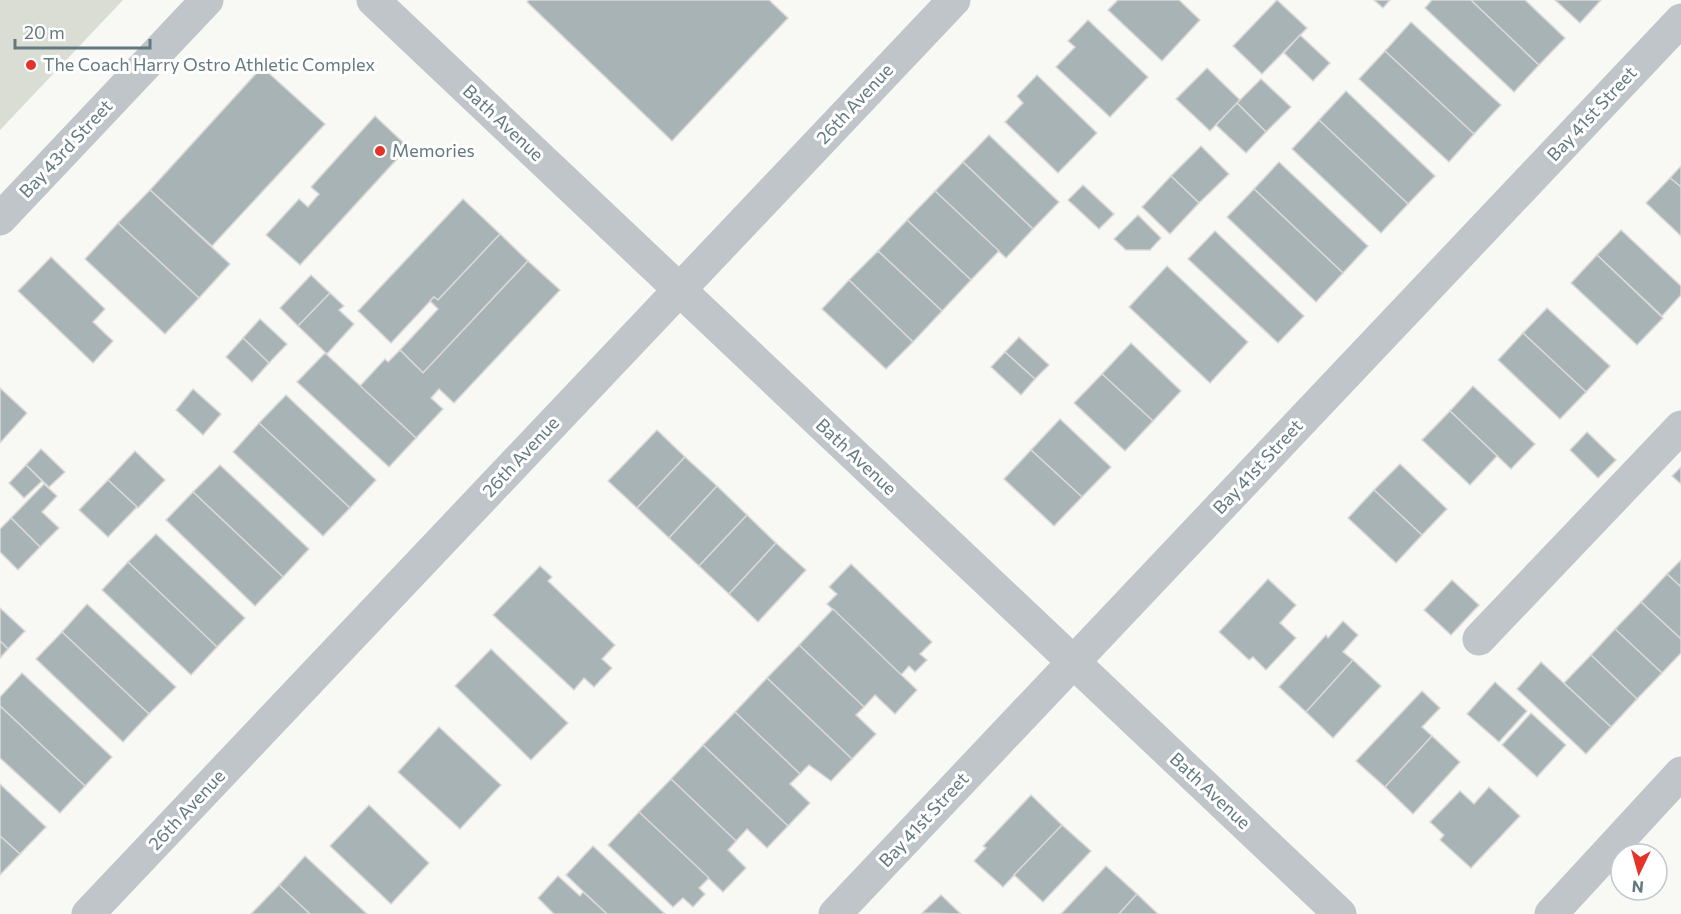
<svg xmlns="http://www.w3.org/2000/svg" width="1681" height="914" viewBox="0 0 1681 914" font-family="Commissioner,sans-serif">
<rect width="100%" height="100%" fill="#f8f8f5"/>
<path fill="#d9ddd4" d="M0 0H123L0 130Z"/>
<g fill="#a8b3b6" stroke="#dad9d8" stroke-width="1.5">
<path d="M529 0H769L788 18 672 141 527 2Z"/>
<path d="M1118 0H1179L1200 20 1162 61 1108 10Z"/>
<path d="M1277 0 1307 28 1262 74 1233 46Z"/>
<path d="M1374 0H1390L1383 8Z"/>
<path d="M1432 0H1471L1539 65 1514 92 1425 8Z"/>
<path d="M1471 0H1525L1565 38 1539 65Z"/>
<path d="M1555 0H1601L1580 23Z"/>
<path d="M1088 20 1148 77 1110 117 1056 67 1075 47 1068 41Z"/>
<path d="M1411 22 1501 105 1474 134 1385 51Z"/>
<path d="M1300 35 1330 63 1313 81 1284 53Z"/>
<path d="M1385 51 1474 134 1449 162 1359 79Z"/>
<path d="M262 67 325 124 212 246 150 190Z"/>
<path d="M1207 68 1240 100 1210 131 1176 99Z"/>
<path d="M1037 75 1097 133 1058 173 1005 122 1023 103 1017 96Z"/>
<path d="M1261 79 1291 107 1266 132 1237 103Z"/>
<path d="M1346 91 1435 176 1408 204 1319 120Z"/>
<path d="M1237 103 1266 132 1246 153 1216 125Z"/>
<path d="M375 116 408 147 300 265 266 235 299 199 308 207 319 194 311 187Z"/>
<path d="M1319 120 1408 204 1381 233 1292 149Z"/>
<path d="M989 135 1059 202 1033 229 963 162Z"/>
<path d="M1201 146 1229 174 1199 203 1171 176Z"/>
<path d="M963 162 1033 229 1006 258 935 191Z"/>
<path d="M1279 162 1368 246 1343 273 1254 189Z"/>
<path d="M1681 166V187L1670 178Z"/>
<path d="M1171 176 1199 203 1170 234 1142 207Z"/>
<path d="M1670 178 1681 187V236L1646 203Z"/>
<path d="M1083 185 1114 214 1099 229 1068 200Z"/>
<path d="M1254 189 1343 273 1316 302 1227 217Z"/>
<path d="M150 190 230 264 199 298 118 223Z"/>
<path d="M935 191 999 251 971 280 907 220Z"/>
<path d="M463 199 500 234 438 300 434 297 391 343 358 311Z"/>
<path d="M1138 215 1161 238 1150 250H1126L1114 239Z"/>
<path d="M907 220 971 280 942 311 878 251Z"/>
<path d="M118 223 199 298 165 334 85 259Z"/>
<path d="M1621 230 1681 286V295L1662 316 1597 255Z"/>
<path d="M1215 231 1304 316 1278 343 1188 259Z"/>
<path d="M500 234 528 261 423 373 400 350 438 309 430 301 434 297 438 300Z"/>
<path d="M878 251 942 311 913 342 849 280Z"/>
<path d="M1597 255 1663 318 1637 345 1571 283Z"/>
<path d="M51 257 105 309 93 322 113 341 93 363 18 291Z"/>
<path d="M528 261 560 290 454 403 439 389 431 398 443 409 416 438 360 386 385 359 388 362 400 350 423 373Z"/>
<path d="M1167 266 1248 342 1210 383 1129 307Z"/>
<path d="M311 275 330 293 298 326 280 308Z"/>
<path d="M849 280 913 342 886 369 822 309Z"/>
<path d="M330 293 344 306 339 310 354 324 327 354 298 326Z"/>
<path d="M1547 308 1610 366 1586 392 1523 333Z"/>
<path d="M260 319 287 344 269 363 243 338Z"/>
<path d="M1523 333 1586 392 1560 419 1498 360Z"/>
<path d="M1019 337 1049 365 1035 379 1005 352Z"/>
<path d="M243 338 269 363 252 382 226 357Z"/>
<path d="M1131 343 1181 391 1153 421 1102 374Z"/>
<path d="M1005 352 1035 379 1021 395 991 367Z"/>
<path d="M325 353 416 438 389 467 297 382Z"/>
<path d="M1102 374 1153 421 1125 451 1074 403Z"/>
<path d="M1473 386 1535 444 1511 469 1450 411Z"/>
<path d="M0 388 27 413 0 443Z"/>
<path d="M193 389 221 414 203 435 176 410Z"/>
<path d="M286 395 376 480 350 508 259 423Z"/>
<path d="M1450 411 1497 456 1470 485 1422 440Z"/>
<path d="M1060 419 1111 467 1082 497 1031 450Z"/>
<path d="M259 423 350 508 323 536 233 452Z"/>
<path d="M657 430 685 457 637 508 608 481Z"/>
<path d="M1587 432 1616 460 1598 478 1570 450Z"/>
<path d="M41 449 65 472 49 487 26 465Z"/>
<path d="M1031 450 1082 497 1054 526 1004 479Z"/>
<path d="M135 451 165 480 138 508 108 480Z"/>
<path d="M685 457 717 486 669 538 637 508Z"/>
<path d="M1400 464 1447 509 1422 535 1374 490Z"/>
<path d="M26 465 42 481 24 498 9 483Z"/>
<path d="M220 465 309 549 283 577 193 492Z"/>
<path d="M1681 467V484L1672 476Z"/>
<path d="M108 480 137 507 108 537 79 510Z"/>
<path d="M44 484 57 496 42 512 59 528 40 547 11 518Z"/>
<path d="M717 486 747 515 699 566 669 538Z"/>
<path d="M1374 490 1422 535 1396 563 1348 518Z"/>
<path d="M193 492 283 577 255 606 166 520Z"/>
<path d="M747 515 776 543 729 594 699 566Z"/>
<path d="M11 518 40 547 18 570 0 552V529Z"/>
<path d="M156 534 245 618 217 647 128 562Z"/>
<path d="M776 543 806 570 758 622 729 594Z"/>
<path d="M1681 560V587L1667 574Z"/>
<path d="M128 562 217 647 191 675 102 590Z"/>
<path d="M851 564 932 642 920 654 927 660 915 672 909 666 901 675 827 604 837 594 829 587Z"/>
<path d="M540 566 552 577 548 581 615 645 602 659 612 668 594 687 584 678 574 690 493 615Z"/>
<path d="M1667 574 1681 587V639L1641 602Z"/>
<path d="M1268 579 1296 605 1280 623 1296 638 1266 670 1253 657 1249 660 1219 632Z"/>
<path d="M1452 580 1479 605 1451 635 1424 610Z"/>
<path d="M1641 602 1681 639V653L1662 673 1615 629Z"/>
<path d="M87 604 176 687 149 714 62 632Z"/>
<path d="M0 608 25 631 8 649 0 641Z"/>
<path d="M833 609 917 690 895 714 875 695 864 707 799 645Z"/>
<path d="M1343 621 1358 635 1343 652 1353 660 1306 712 1279 687 1326 635 1328 638Z"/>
<path d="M1615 629 1662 673 1637 699 1591 655Z"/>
<path d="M62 632 149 714 123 742 36 659Z"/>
<path d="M0 641 8 649 0 658Z"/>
<path d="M799 645 864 707 856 715 876 734 852 759 767 678Z"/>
<path d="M491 649 568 723 531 760 455 686Z"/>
<path d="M1591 655 1637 699 1611 727 1564 683Z"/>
<path d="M1353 660 1381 686 1333 738 1306 712Z"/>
<path d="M1541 662 1611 727 1586 754 1517 689Z"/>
<path d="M22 673 112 757 85 786 0 706V697Z"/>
<path d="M767 678 852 759 831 781 809 765 800 774 735 712Z"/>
<path d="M1495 682 1527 711 1499 742 1467 714Z"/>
<path d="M1422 691 1440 708 1422 727 1432 736 1385 787 1356 761Z"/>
<path d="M0 706 85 786 60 813 0 758Z"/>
<path d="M735 712 800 774 790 784 810 803 788 826 703 745Z"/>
<path d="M1531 713 1566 745 1537 777 1502 745Z"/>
<path d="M439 727 501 785 460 829 398 772Z"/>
<path d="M1432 736 1460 762 1413 814 1385 787Z"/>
<path d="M703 745 788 826 767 848 747 829 736 841 671 779Z"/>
<path d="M671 779 736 841 728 850 746 868 723 892 639 812Z"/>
<path d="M0 784 46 827 20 854 0 836Z"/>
<path d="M1489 787 1520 816 1471 868 1440 840 1444 835 1430 822 1460 791 1474 804Z"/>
<path d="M1031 795 1062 825 1003 887 974 861 986 848 983 846Z"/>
<path d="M369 805 429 863 391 904 330 846Z"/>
<path d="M639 812 709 878 699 888 705 894 693 907 683 898 673 907 608 845Z"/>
<path d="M1062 825 1091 851 1043 902 1014 875Z"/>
<path d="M0 836 20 854 0 875Z"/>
<path d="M593 846 665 914H607L566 875Z"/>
<path d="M305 856 367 914H310L279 885Z"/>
<path d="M1106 866 1137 894 1119 914H1061Z"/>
<path d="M558 876 580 896 583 892 607 914H554L538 898Z"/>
<path d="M279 885 310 914H251Z"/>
<path d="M1137 894 1158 914H1119Z"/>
<path d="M941 895 961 914 922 913Z"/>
</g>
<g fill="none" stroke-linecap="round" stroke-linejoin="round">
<g stroke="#bfc5c8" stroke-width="33">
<path d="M373 0 1340 914"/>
<path d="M0 219 207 0"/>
<path d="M1479 639 1681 427"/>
<path d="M88 914 954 0"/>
<path d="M835 914 1681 20"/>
<path d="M1551 914 1681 773"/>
</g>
</g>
<g fill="#e43329" stroke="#fff" stroke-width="2">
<circle cx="31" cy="65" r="6"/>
<circle cx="380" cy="151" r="6"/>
</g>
<g text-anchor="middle" stroke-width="6" stroke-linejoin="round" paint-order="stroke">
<g font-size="18" fill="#637980" stroke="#fff" text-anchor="start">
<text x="43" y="71">The Coach Harry Ostro Athletic Complex</text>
<text x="392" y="157">Memories</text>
</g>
<g font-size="18" fill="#637980" stroke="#fff">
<text transform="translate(855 104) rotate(-47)" y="6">26th Avenue</text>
<text transform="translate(1592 114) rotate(-47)" y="6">Bay 41st Street</text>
<text transform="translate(503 123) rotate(43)" y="6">Bath Avenue</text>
<text transform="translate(66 149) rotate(-47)" y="6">Bay 43rd Street</text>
<text transform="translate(521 457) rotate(-47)" y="6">26th Avenue</text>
<text transform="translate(856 457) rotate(43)" y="6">Bath Avenue</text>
<text transform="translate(1258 467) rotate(-47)" y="6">Bay 41st Street</text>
<text transform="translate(1210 791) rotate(43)" y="6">Bath Avenue</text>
<text transform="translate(187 810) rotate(-47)" y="6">26th Avenue</text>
<text transform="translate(924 820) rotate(-47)" y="6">Bay 41st Street</text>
</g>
</g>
<g transform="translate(1639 872) rotate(185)"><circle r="28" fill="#ffffff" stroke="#c1c9cc" stroke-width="1.5"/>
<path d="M0-4.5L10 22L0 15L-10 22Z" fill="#e43329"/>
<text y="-9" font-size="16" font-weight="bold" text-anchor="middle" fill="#637980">N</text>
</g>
<path d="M15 39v9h135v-9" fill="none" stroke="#637980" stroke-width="3"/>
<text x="24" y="39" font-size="18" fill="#637980" stroke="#ffffff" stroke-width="4.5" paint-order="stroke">20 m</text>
</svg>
